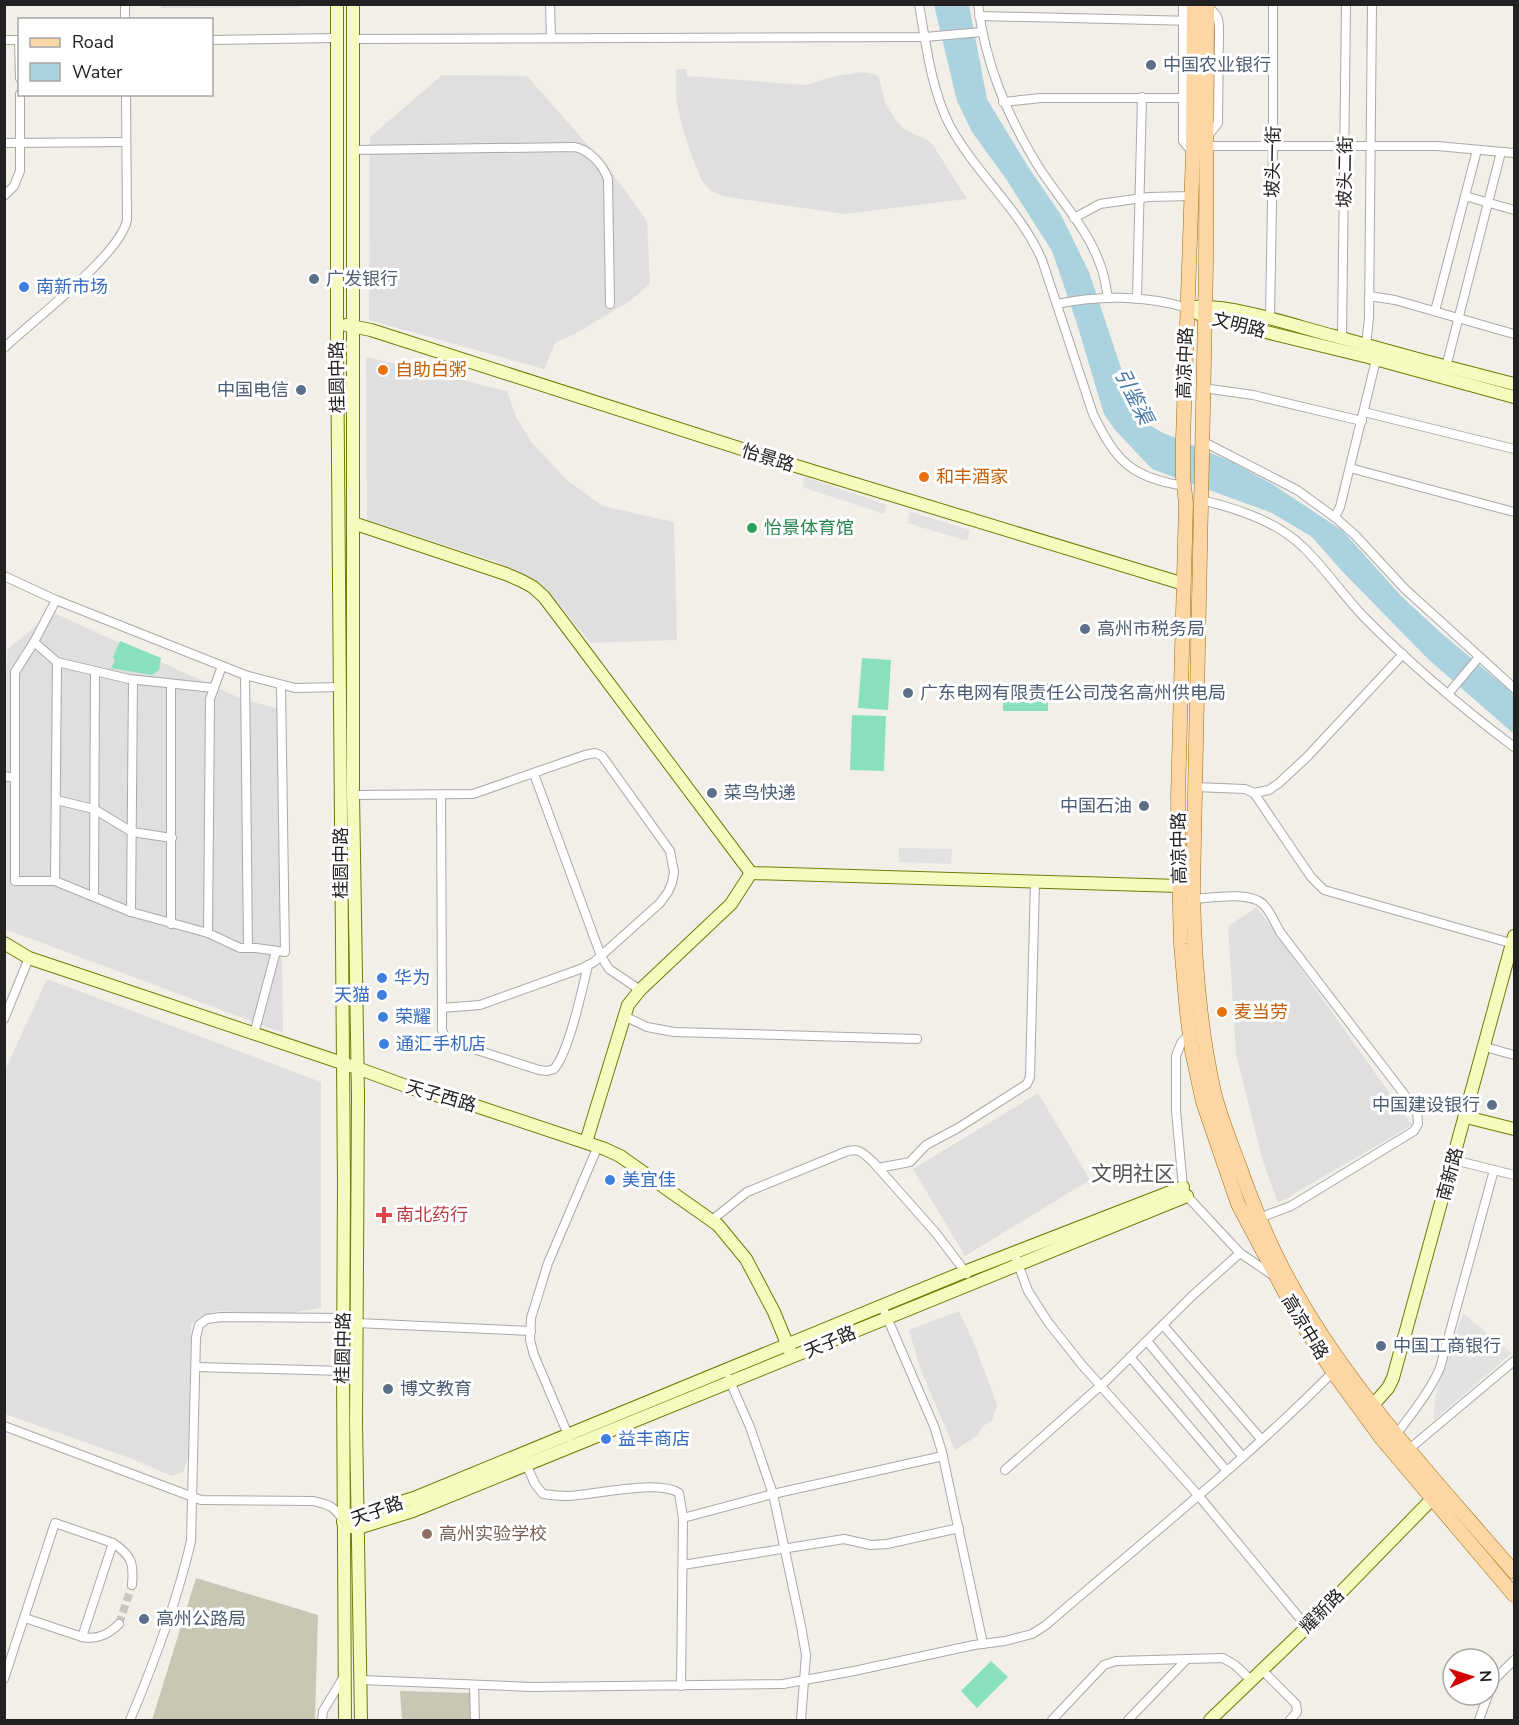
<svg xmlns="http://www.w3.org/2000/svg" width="1519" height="1725" viewBox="0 0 1519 1725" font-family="'Nunito Sans','Noto Sans SC',sans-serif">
<rect width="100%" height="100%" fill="#f2efe9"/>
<g fill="#e0dfdf">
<path d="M301 5V7L161 8V4Z"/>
<path d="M676 69H686L687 76 806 85 836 76 862 72 873 74 879 77 885 102 895 119 904 129 928 140 933 145 967 199 844 214 722 196 711 191 702 181 694 162 683 129 676 100Z"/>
<path d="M442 75 527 76 610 170 647 221 650 284 630 301 575 334 556 342 544 369 369 320 370 137Z"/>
<path d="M366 357 507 391 516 417 532 443 568 481 603 506 674 522 677 640 591 643 565 612 534 582 497 562 367 520Z"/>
<path d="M52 612 242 699 279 709 283 1033 5 929 4 699 8 649Z"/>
<path d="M1257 907 1412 1125 1278 1203 1262 1158 1236 1055 1228 926Z"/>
<path d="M47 979 321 1082V1308L283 1314 216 1311 191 1323 190 1450 183 1472 172 1476 130 1458 5 1414V1070Z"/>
<path d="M1038 1093 1090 1180 965 1256 913 1169Z"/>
<path d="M959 1311 976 1348 997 1405 992 1421 983 1426 977 1436 955 1450 920 1368 909 1330Z"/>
</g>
<g fill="#c7c7b4">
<path d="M196 1578 318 1615 315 1720H152Z"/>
<path d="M400 1691 470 1693 472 1720H402Z"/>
</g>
<g fill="#88e0be">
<path d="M120 641 161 658 159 670 152 675 111 668 115 661 113 657Z"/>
<path d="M862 658 891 660 888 710 858 708Z"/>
<rect x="1003" y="683" width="45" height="28"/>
<path d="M852 715 886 716 884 771 850 770Z"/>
<path d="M991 1661 1008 1677 977 1708 961 1691Z"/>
</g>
<g fill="#e2e2e2">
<path d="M805 477 887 505 884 514 802 487Z"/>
<path d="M910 512 970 530 967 541 907 523Z"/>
<path d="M899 848 952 849 951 864 899 862Z"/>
<path d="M1463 1313 1512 1353 1433 1421 1436 1391Z"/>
</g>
<path fill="#aad3df" d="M934 5H969L987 99 1027 165 1061 215 1089 272 1133 404 1143 421 1161 432 1232 462 1272 484 1343 531 1401 596 1440 632 1514 694V734L1428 659 1341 570 1312 537 1272 513 1152 469 1115 430 1104 414 1077 324 1052 251 1006 179 972 132 957 101Z"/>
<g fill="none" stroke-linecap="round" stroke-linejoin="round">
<path stroke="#c8c6c1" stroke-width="8" stroke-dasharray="8 4" stroke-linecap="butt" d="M119 1624 132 1585"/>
<defs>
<g id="street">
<path d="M125 4V20"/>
<path d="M550 4 551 38"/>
<path d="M919 4C926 44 931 88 949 124 975 173 1020 209 1042 260L1093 414C1116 461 1131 478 1185 486"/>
<path d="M978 4C985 64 1007 115 1038 166 1059 199 1089 230 1101 267 1105 277 1106 288 1108 298"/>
<path d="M1183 4V141L1193 153"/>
<path d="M1207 8C1219 13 1219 21 1219 32L1218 123 1208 136"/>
<path d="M979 16 1195 21"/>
<path d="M353 39 925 37 982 32"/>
<path d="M4 40H20"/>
<path d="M19 40 20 78"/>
<path d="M212 40 337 38"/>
<path d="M1003 102 1041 98H1194"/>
<path d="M4 143 126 142"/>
<path d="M1206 146H1437L1514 153"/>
<path d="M353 150 574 147C589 149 603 165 608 179L610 304"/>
<path d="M4 196 14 186 20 171V94"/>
<path d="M1465 196 1514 210"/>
<path d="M1074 218 1100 204 1149 197 1191 196"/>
<path d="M1369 296 1395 300 1514 334"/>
<path d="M1137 299 1142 97"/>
<path d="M1057 304C1099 295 1146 295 1187 308"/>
<path d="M1435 311 1477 150"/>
<path d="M1270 319 1273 144V4"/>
<path d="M1342 339 1346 4"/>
<path d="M1366 346 1369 318 1372 4"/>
<path d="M4 348C33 320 120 255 127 220L126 94"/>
<path d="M1446 367 1501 152"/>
<path d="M1203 388 1253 395 1362 421"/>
<path d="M1364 412 1514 449"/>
<path d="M1202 441 1297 490 1337 519 1355 535 1405 589 1514 688"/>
<path d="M1350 468 1514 512"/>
<path d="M1201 500C1236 508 1277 521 1303 547 1325 568 1342 594 1363 616 1409 663 1461 707 1514 747"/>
<path d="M1335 517 1340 507 1376 360"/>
<path d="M4 576 56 600 245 675 295 688 341 687"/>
<path d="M56 600 34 642 15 672V881H55L131 912 208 933 240 948H256L285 952 281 686"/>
<path d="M34 642 57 662 129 679 214 688"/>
<path d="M245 675 248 948"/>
<path d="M1448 694 1479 657"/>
<path d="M534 774 601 956 609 969 640 990"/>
<path d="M4 776 15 778"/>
<path d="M1195 787 1245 789 1254 793 1311 877 1324 890 1514 944"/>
<path d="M1254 793 1269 790 1279 783 1307 757 1403 654"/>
<path d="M353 795 473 794 585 755 595 753 602 756 670 851 674 872 672 883 668 892 660 903 594 962 583 968 480 1005 442 1008"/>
<path d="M441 795 442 1008V1030L446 1040 539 1070 547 1071 554 1069C569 1052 582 990 588 965"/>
<path d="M56 800 94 809 132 832 172 838"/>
<path d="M55 881 57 662"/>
<path d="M94 896 95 672"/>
<path d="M1193 899C1211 898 1249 891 1263 904 1270 911 1275 923 1280 932L1417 1111 1418 1124 1414 1131 1291 1206 1259 1218"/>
<path d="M131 912 133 680"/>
<path d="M171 924V684"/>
<path d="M208 933 210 699 222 666"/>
<path d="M624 1016 647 1027 674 1032 917 1039"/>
<path d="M4 1019 29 958"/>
<path d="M1190 1033 1181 1043 1176 1056V1111L1183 1187 1187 1196 1240 1253 1274 1276"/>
<path d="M254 1034 276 951"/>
<path d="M1485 1047 1514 1055"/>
<path d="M1454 1160 1514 1175"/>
<path d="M878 1168 910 1162 926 1145 958 1128 1027 1084 1030 1077 1035 881"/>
<path d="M712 1220 747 1192 845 1152C859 1147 863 1153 873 1162L935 1232 967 1274"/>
<path d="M1014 1253 1028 1291 1048 1322 1082 1365 1198 1495 1307 1627"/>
<path d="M882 1306 934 1426 942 1452 983 1644"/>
<path d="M357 1323 531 1331"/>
<path d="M1163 1325 1261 1439"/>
<path d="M1147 1341 1242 1456"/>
<path d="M1130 1357 1226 1470"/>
<path d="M196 1367 343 1371"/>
<path d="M729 1379 750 1427 773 1494 801 1626 806 1655 801 1720"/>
<path d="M4 1426 201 1500 313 1501C328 1504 336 1507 343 1521"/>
<path d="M1396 1435C1412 1413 1429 1393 1440 1368L1494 1170"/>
<path d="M569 1437 534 1355 530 1340 531 1318 548 1263 598 1146"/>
<path d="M1408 1450 1514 1361"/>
<path d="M525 1462 535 1484 543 1494C551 1495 559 1496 567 1496 594 1495 658 1479 679 1493L683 1518 681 1686"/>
<path d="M1005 1470 1107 1380 1192 1296 1240 1253"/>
<path d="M683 1518 773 1494 943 1456"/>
<path d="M113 1543C132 1556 134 1563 132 1585"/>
<path d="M683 1565 844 1539 871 1545 887 1544 959 1528"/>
<path d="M82 1637C97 1640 108 1635 119 1624"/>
<path d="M1262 1670 1296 1704 1297 1712 1290 1720"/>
<path d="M4 1679 55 1523 113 1543 82 1637 25 1618"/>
<path d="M361 1680 532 1687 783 1684 854 1671 974 1645 1005 1641 1032 1634 1046 1625C1142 1542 1243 1463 1333 1372"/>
<path d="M474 1685 475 1720"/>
<path d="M1489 1692 1495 1679 1514 1660"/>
<path d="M130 1720C154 1663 177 1602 191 1541L196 1337 199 1325 207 1319 221 1317 344 1318"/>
<path d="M322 1720 323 1711 343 1678"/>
<path d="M1052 1720 1104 1665 1116 1661 1223 1658 1235 1665 1251 1680"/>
<path d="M1128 1720 1187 1659"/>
<path d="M1479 1720 1488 1695"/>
</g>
<g id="secondary">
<path d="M337 4V338L344 1183 343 1371 345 1720"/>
<path d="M353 4V795L358 1095 356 1424 361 1720"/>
<path d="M1196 307C1235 305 1295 326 1334 336 1394 353 1454 369 1514 384"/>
<path d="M1187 308 1205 317 1368 357 1514 397"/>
<path d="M346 325 371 330 773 459 1184 584"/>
<path d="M353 523 506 574 522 581 533 587 544 597 569 630 751 873 1179 886"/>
<path d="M4 943 29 958 357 1068 417 1090 476 1106 605 1149 620 1156 718 1225 746 1259 774 1312 790 1351"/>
<path d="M1466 1117 1514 1129"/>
<path d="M586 1142 628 1005 640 990 731 904 751 873"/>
<path d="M1183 1187 959 1274 414 1498 352 1517 343 1522 351 1527 358 1528 413 1511 1187 1196"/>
<path d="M1373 1405 1388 1388 1393 1378 1514 936"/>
<path d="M1210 1720 1307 1627 1432 1499"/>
</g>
<g id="primary">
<path d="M1194 4 1193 153 1183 439V477L1186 504 1178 797 1179 873 1181 944 1187 1013 1192 1051 1203 1102 1238 1204 1299 1319 1333 1372 1382 1439 1514 1595"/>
<path d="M1207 4 1206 265 1193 889C1194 957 1199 1025 1214 1092 1220 1117 1230 1141 1239 1165 1252 1202 1267 1239 1285 1273 1344 1385 1433 1477 1514 1572"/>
</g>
</defs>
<use href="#street" stroke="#a9a9a9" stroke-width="10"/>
<use href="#secondary" stroke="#707d05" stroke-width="14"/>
<use href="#primary" stroke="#a06b00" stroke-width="15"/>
<use href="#street" stroke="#fff" stroke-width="8"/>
<use href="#secondary" stroke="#f7fabf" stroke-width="12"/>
<use href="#primary" stroke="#fcd6a4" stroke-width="14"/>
</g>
<g fill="#5c6f8a" stroke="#fff" stroke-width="2">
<circle cx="1151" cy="65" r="6"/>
<circle cx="314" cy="279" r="6"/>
<circle cx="301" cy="390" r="6"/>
<circle cx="1085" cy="629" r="6"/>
<circle cx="908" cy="693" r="6"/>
<circle cx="712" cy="793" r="6"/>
<circle cx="1144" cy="806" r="6"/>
<circle cx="1492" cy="1105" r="6"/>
<circle cx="1381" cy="1346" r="6"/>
<circle cx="388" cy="1389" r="6"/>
<circle cx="144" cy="1619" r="6"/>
</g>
<g fill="#3f7fe0" stroke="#fff" stroke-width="2">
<circle cx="24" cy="287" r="6"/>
<circle cx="382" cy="978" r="6"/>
<circle cx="382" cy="995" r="6"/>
<circle cx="383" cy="1017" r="6"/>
<circle cx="384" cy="1044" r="6"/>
<circle cx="610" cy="1180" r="6"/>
<circle cx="606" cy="1439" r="6"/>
</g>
<g fill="#e8710a" stroke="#fff" stroke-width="2">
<circle cx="383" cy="370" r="6"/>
<circle cx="924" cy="477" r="6"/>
<circle cx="1222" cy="1012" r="6"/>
</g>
<circle fill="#2e9e5b" stroke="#fff" stroke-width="2" cx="752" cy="528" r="6"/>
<path fill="#e0444e" stroke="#fff" stroke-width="2" d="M381 1206h6v6h6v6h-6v6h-6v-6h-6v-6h6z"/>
<circle fill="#8d6e63" stroke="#fff" stroke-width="2" cx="427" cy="1534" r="6"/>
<g text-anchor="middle" stroke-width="6" stroke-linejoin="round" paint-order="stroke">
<g font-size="18" fill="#4e5e75" stroke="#fff" text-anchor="start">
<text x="1163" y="71">中国农业银行</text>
<text x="326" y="285">广发银行</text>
<text x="289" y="396" text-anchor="end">中国电信</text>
<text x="1097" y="635">高州市税务局</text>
<text x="920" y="699">广东电网有限责任公司茂名高州供电局</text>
<text x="724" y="799">菜鸟快递</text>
<text x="1132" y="812" text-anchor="end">中国石油</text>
<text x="1480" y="1111" text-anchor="end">中国建设银行</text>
<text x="1393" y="1352">中国工商银行</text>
<text x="400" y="1395">博文教育</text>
<text x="156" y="1625">高州公路局</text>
</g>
<g font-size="18" fill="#222" stroke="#fff">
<text transform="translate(1273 162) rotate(-89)" y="6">坡头一街</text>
<text transform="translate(1345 172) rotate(-89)" y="6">坡头二街</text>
<text transform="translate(1239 325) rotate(14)" y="6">文明路</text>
<text transform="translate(1185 363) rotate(-88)" y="6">高凉中路</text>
<text transform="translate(337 377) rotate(-91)" y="6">桂圆中路</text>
<text transform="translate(768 458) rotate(17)" y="6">怡景路</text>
<text transform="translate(1179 848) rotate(-91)" y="6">高凉中路</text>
<text transform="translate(341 863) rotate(-90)" y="6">桂圆中路</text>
<text transform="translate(441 1096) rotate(16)" y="6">天子西路</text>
<text transform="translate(1450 1174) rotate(-75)" y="6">南新路</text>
<text transform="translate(1305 1327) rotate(59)" y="6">高凉中路</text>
<text transform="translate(830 1342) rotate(-23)" y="6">天子路</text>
<text transform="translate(343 1348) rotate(-89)" y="6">桂圆中路</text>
<text transform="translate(377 1511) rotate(-20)" y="6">天子路</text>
<text transform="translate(1322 1611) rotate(-45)" y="6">耀新路</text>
</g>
<g font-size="18" fill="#366cbe" stroke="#fff" text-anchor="start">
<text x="36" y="293">南新市场</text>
<text x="394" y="984">华为</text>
<text x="370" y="1001" text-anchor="end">天猫</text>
<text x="395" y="1023">荣耀</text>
<text x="396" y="1050">通汇手机店</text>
<text x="622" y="1186">美宜佳</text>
<text x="618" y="1445">益丰商店</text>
</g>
<g font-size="18" fill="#c56008" stroke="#fff" text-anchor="start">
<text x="395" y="376">自助白粥</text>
<text x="936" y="483">和丰酒家</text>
<text x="1234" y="1018">麦当劳</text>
</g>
<g font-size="18" fill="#27864d" stroke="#fff" text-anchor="start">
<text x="764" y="534">怡景体育馆</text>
</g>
<g font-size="18" fill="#be3a42" stroke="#fff" text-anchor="start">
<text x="396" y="1221">南北药行</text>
</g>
<g font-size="18" fill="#785e54" stroke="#fff" text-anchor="start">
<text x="439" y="1540">高州实验学校</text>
</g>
<g font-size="20" font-style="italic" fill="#4a7aab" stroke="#fff">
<text transform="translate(1134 396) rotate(63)" y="7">引鉴渠</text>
</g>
<g font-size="21" fill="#555" stroke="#fff">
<text x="1133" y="1181">文明社区</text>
</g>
</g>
<rect width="1519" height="1725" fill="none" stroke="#222222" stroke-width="12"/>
<rect x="18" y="18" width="195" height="78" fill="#ffffff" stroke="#a7a7a7" stroke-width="1.5"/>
<rect x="30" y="38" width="30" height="9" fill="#fcd6a4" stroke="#a7a7a7" stroke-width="1.5"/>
<text x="72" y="48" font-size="18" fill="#222222">Road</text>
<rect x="30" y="63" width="30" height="18" fill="#aad3df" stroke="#a7a7a7" stroke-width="1.5"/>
<text x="72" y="78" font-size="18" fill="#222222">Water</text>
<g transform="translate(1471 1677) rotate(87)"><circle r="28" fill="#ffffff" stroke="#a7a7a7" stroke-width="1.5"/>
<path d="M0-4.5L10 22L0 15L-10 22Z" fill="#d40000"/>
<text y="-9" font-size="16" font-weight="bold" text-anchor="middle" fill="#222222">N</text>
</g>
</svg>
